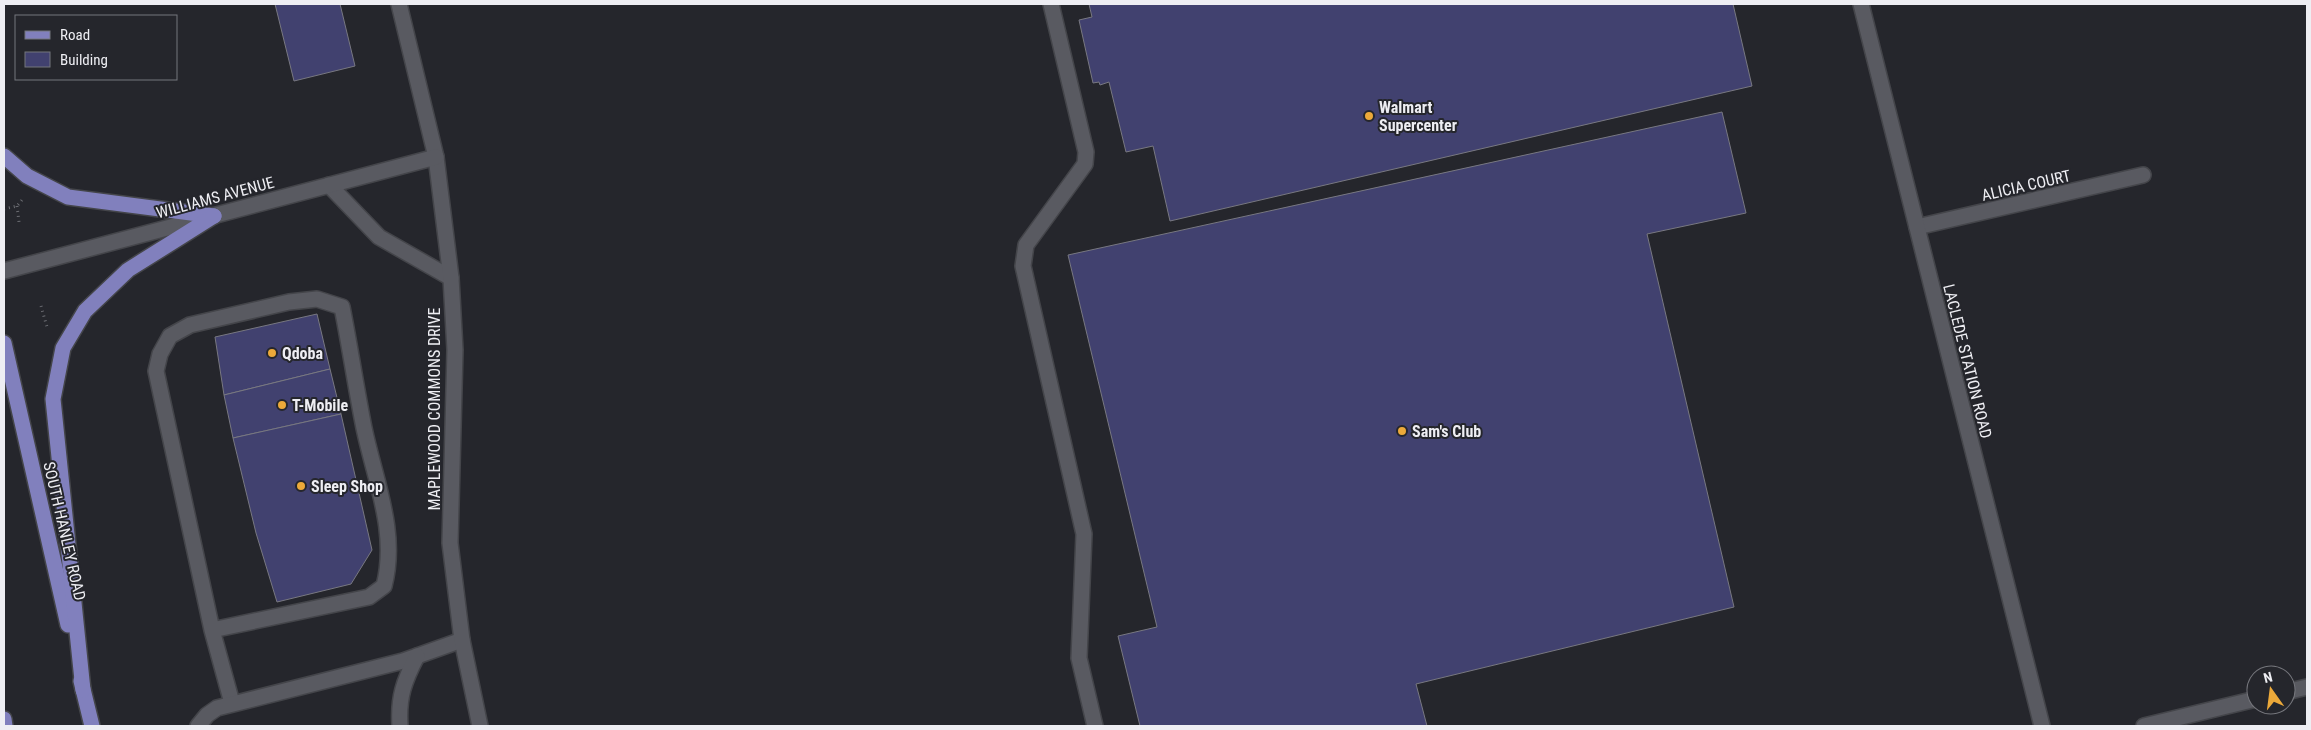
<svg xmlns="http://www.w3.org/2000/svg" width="2311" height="730" viewBox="0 0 2311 730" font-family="'Roboto Condensed',sans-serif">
<rect width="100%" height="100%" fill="#25262c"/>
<g fill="#41416f" stroke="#787881">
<path d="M275 4H340L355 66 294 81Z"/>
<path d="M1089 4H1733L1752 86 1170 221 1153 146 1126 152 1109 82 1100 85 1099 82 1093 83 1079 20 1092 17Z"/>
<path d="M1722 112 1746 213 1647 234 1734 607 1416 684 1427 726H1140L1118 636 1157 627 1068 255Z"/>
<path d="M317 314 330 369 224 395 215 337Z"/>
<path d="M330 369 341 414 233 438 224 395Z"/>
<path d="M341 414 372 550 351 584 277 602 256 533 233 438Z"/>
</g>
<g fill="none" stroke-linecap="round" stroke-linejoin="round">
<defs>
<g id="service">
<path d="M1051 4 1086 152 1085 164 1026 245 1023 266 1084 534 1079 658 1095 726"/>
<path d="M329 185 379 237 451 278"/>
<path d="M212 630 369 597 384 586C398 532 375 481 364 428 356 388 350 347 342 307L317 299 289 302 190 325 170 336 160 354 156 371 212 630 232 703"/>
<path d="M198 726 207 715 217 708 403 661 462 640"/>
<path d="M400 726C398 697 404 681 417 656"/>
</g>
<g id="minor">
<path d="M399 4 436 157 451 278 455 350 450 543 462 640 480 726"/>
<path d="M1917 227 2143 175"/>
<path d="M4 271 436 157"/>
<path d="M2286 692 2307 687"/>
<path d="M2144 726 2256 699"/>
</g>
<path id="tertiary" d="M1861 4 2042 726"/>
<g id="primary">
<path d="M4 156 27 176 68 197 214 216"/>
<path d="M4 343 68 625"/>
<path d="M81 681 92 726"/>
<path d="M83 690 53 399 63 348 85 311 128 270 214 216"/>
<path d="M4 719 5 726"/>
</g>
</defs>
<use href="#service" stroke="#44454a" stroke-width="18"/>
<use href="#minor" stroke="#44454a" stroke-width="18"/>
<use href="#tertiary" stroke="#44454a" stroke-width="18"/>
<use href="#primary" stroke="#44454a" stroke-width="18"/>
<g stroke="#6c6d73" stroke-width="3" stroke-dasharray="1 4" stroke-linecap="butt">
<path d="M17 206 19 222"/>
<path d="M4 209 17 206 22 200"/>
<path d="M41 306 47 327"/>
</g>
<use href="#service" stroke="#595a61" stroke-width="15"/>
<use href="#minor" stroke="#595a61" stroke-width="15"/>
<use href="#tertiary" stroke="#595a61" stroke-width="15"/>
<use href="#primary" stroke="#8180bd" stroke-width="15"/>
</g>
<g fill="#eca93a" stroke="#25262c" stroke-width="2">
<circle cx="1369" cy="116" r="5"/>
<circle cx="272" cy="353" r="5"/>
<circle cx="282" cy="405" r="5"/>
<circle cx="1402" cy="431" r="5"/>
<circle cx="301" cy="486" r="5"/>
</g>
<g text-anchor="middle" stroke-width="4" stroke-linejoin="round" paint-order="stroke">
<g font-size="16" font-weight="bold" fill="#eeeef3" stroke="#25262c" text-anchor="start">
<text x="1379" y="113">Walmart<tspan x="1379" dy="18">Supercenter</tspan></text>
<text x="282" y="359">Qdoba</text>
<text x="292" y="411">T-Mobile</text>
<text x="1412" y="437">Sam's Club</text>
<text x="311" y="492">Sleep Shop</text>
</g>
<g font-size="16" fill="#eeeef3" stroke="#25262c">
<text transform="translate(2026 185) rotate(-13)" y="6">ALICIA COURT</text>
<text transform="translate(215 197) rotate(-15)" y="6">WILLIAMS AVENUE</text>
<text transform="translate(1968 361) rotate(76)" y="6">LACLEDE STATION ROAD</text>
<text transform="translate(434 409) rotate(-90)" y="6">MAPLEWOOD COMMONS DRIVE</text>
<text transform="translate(65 531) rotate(77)" y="6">SOUTH HANLEY ROAD</text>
</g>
</g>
<rect width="2311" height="730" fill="none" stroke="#eeeef3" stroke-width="10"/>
<rect x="15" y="15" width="162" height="65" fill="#25262c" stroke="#75767c"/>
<rect x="25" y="31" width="25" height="8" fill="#8180bd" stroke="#75767c"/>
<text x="60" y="40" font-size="15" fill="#eeeef3">Road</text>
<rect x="25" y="52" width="25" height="15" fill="#41416f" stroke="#75767c"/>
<text x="60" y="65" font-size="15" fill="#eeeef3">Building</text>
<g transform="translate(2271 690) rotate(346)"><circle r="24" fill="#25262c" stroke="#75767c"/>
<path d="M0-4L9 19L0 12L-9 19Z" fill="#eca93a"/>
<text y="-8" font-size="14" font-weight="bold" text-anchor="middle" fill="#eeeef3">N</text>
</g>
</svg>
